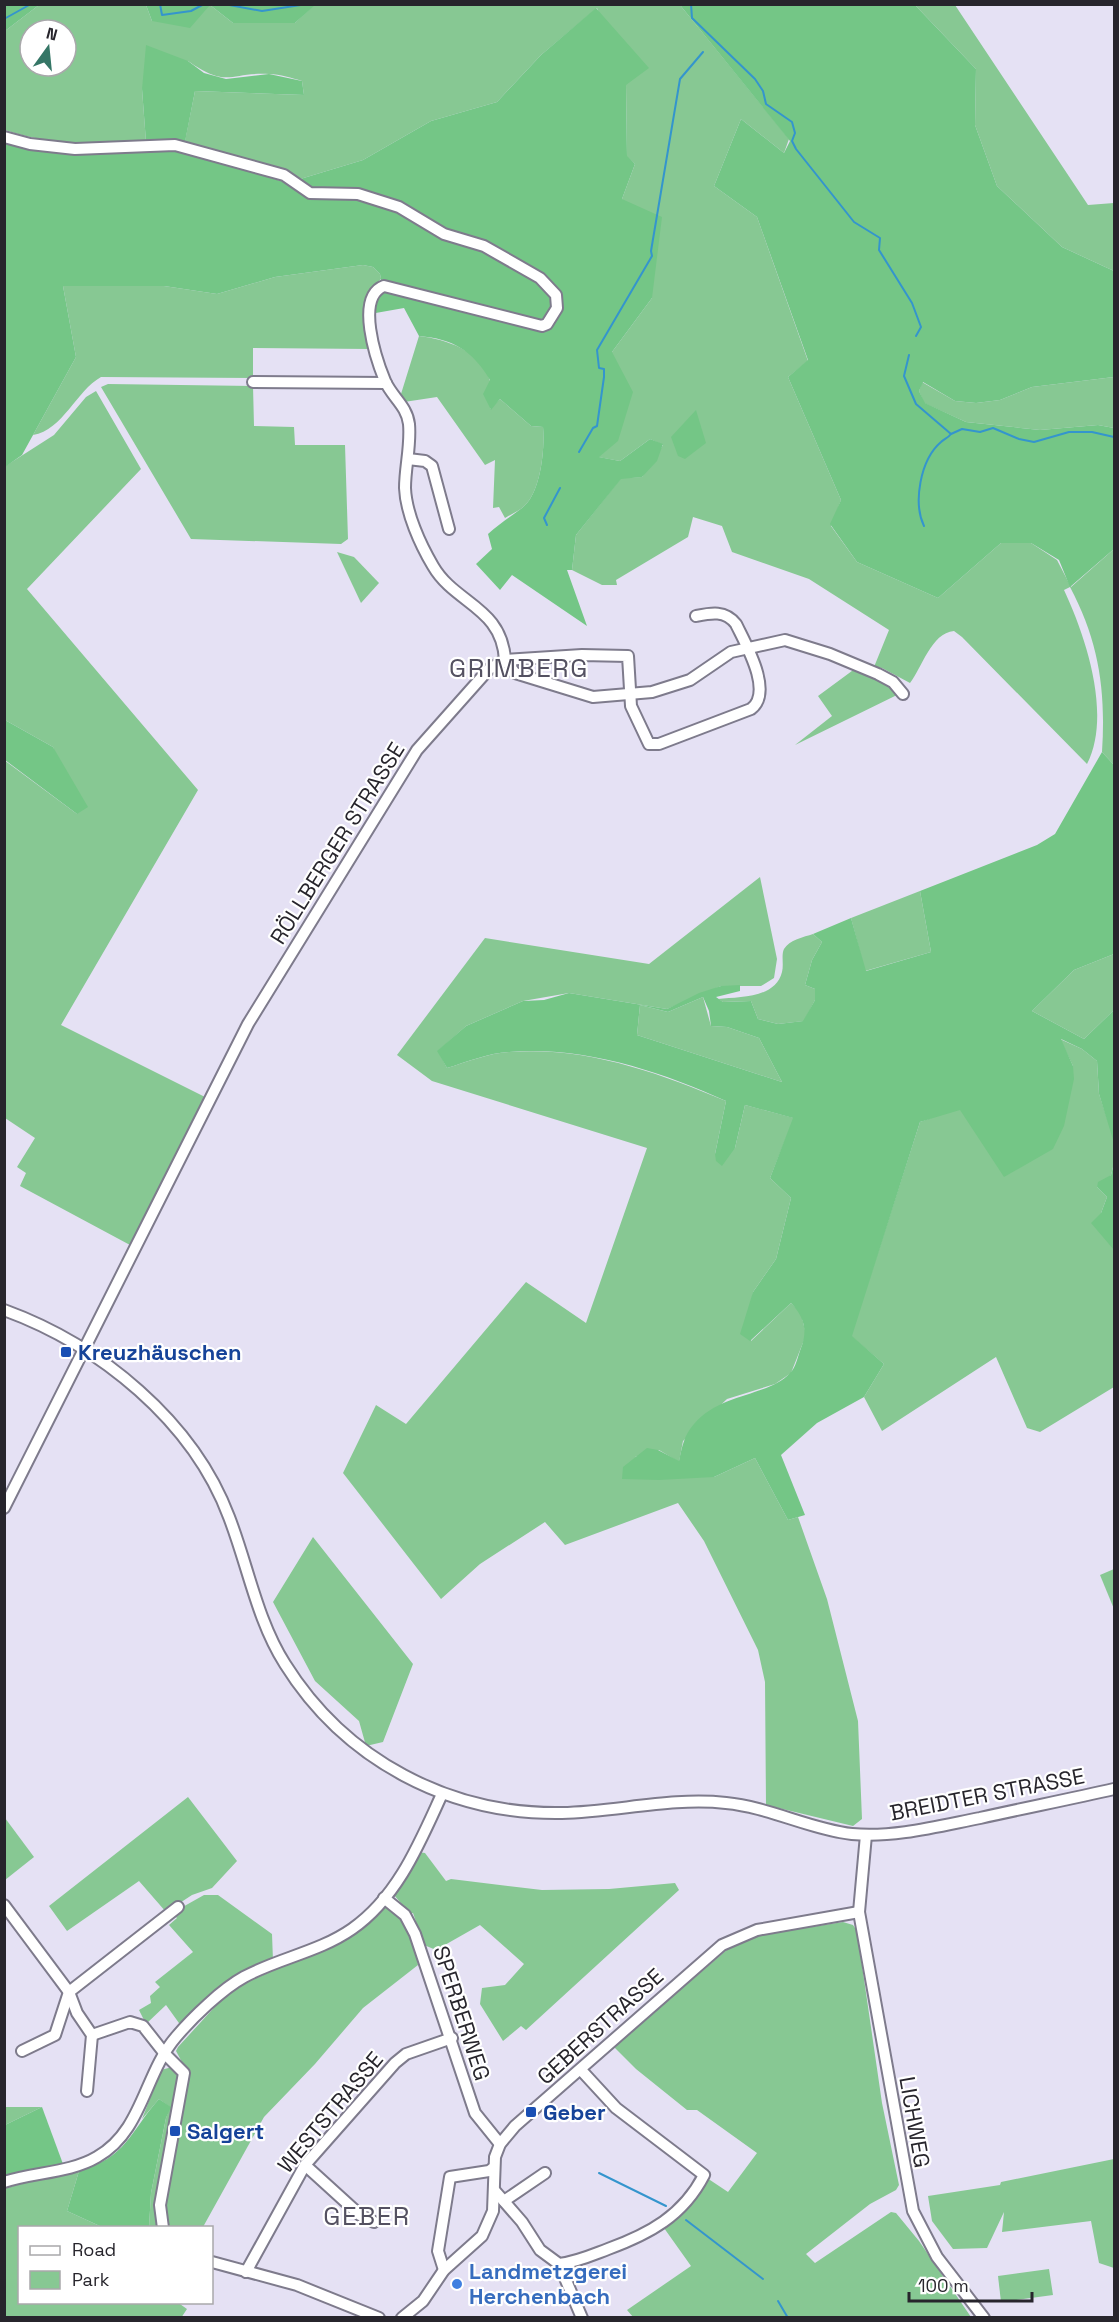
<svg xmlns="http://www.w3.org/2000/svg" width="1119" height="2322" viewBox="0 0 1119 2322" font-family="'Space Grotesk',sans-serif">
<rect width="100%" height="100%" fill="#e5e1f4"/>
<g fill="#87c893" fill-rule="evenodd">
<path d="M315 4 680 5 789 139 784 153 741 119 714 186 757 217 808 361 788 377 841 500 831 526 857 562 938 598 1001 543H1031L1057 560 1071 587 1114 549V765L1102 752C1106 690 1099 642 1070 587L1064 590C1086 637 1112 715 1087 764L962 637 954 631C931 633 922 668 910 683L882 668 874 667 889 630 809 579 732 552 722 526 693 517 688 537 616 580 617 585H602L572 570 576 535 621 478 642 477 663 445 650 439 620 461 598 457 612 352 652 298 622 199 635 164 627 157 626 85 597 8 541 55 497 102 431 121 363 160 287 183 183 151 195 91 304 95 302 81C292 78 280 74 269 74 229 72 228 89 188 61L142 89 146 142C97 143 51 146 5 130V31L39 5H146L152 21 210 5 233 23H295ZM30 30H66V66H30Z"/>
<path d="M915 5H955L1088 205 1114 203V271L1062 247 997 186 975 125 976 69Z"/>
<path d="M363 265 373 267 380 274 381 279C358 299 364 323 371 349L253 348V378L101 377C76 391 63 430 33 435L76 357 63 286H164L217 294 275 277Z"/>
<path d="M419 336C445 339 483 351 490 381 492 390 490 400 490 409L500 399 531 426 543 427C545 448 541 494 522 508 517 512 511 514 505 518L499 507 493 508 495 460 485 465 437 397 404 402 401 394Z"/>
<path d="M1114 377V428L1098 425 1040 430 966 422 924 403 919 391 922 382 955 401 976 403 1000 400 1032 387Z"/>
<path d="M108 384 253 386 254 426 294 427 295 445H345L348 539 341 544 191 539 101 387Z"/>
<path d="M96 391 141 469 27 589 198 790 61 1025 205 1097 130 1245 20 1186 26 1173 17 1167 35 1138 5 1118 4 760 77 814 53 747 5 720 4 467 54 435 86 397Z"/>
<path d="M337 552 354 557 379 583 361 603Z"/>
<path d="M856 668 879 678 899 694 795 745 832 716 818 696Z"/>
<path d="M760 877 777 959 774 978 761 986H721L667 1009 569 993 523 1001 466 1026 438 1051 447 1068C467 1062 489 1053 509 1052 585 1046 657 1072 726 1101L715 1154 735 1148 745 1105 794 1118 770 1178 791 1198 776 1259 753 1292 751 1341 791 1303 801 1313 806 1335 791 1373 775 1384 727 1399 683 1441 679 1462 659 1450 635 1457 714 1477 755 1458 788 1520 798 1517 827 1599 858 1721 862 1819 853 1826 766 1805 765 1682 758 1650 704 1541 678 1503 565 1545 545 1522 480 1564 441 1599 343 1473 376 1405 406 1424 526 1282 586 1323 647 1148 432 1081 397 1055 485 938 649 964Z"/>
<path d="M920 891 931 952 865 971 851 918Z"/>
<path d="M813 934 822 942 812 960 805 985 815 989V1000L804 1021 778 1024 758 1019 751 1001 723 1002 718 999C740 997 776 998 782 972 784 964 781 955 784 949 789 940 804 937 813 934Z"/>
<path d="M1114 954V1010L1084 1039 1032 1011 1074 970Z"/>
<path d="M703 997 711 1026 727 1027 759 1038 782 1082 637 1035 640 1005 668 1012Z"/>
<path d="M1060 1039 1082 1049 1097 1061 1099 1094 1114 1139V1163L1111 1175 1097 1187 1107 1197 1101 1213 1114 1250V1387L1040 1432 1027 1428 996 1357 882 1431 864 1397 884 1364 851 1336 920 1122 1073 1066Z"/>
<path d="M313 1537 413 1664 383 1742 366 1746 359 1721 315 1681 273 1602Z"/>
<path d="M1114 1569V1609L1100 1575Z"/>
<path d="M188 1797 237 1861 212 1888 192 1895 166 1912 139 1881 67 1931 49 1906Z"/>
<path d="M5 1818 34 1857 5 1880Z"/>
<path d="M418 1852 425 1853 446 1881 451 1879 542 1890 609 1889 675 1883 679 1890 526 2030 521 2026 503 2041 480 2004 482 1988 505 1985 524 1964 480 1925 436 1950 424 1945 413 1913 410 1914 394 1895Z"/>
<path d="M204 1895H218L272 1934 273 1961 235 1979 184 2030 166 2005 146 2024 139 2010 151 2003 150 1996 160 1987 155 1982 193 1952 169 1925 177 1918 172 1913Z"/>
<path d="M388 1905C409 1919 416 1942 418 1965L363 2008 315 2064 264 2117 203 2227H149L151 2193 166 2118 170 2107 159 2099 142 2119 161 2070 172 2067 179 2077 188 2082 189 2075 176 2051 178 2047 222 1999 247 1982 335 1944 382 1907Z"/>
<path d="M843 1922 853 1925 857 1931 882 2103 899 2185 896 2190 870 2204 806 2254 815 2263 891 2212 896 2213 919 2241 971 2317H633L627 2310 691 2266 664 2228 669 2220 704 2176 728 2192 757 2153 697 2110H687L636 2069 614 2047 729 1948 761 1935Z"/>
<path d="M5 2107H42L5 2125Z"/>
<path d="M1114 2159V2268L1099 2263 1091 2221 1002 2232 1004 2212 987 2248 953 2249 932 2221 928 2196 1000 2185 1001 2182Z"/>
<path d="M79 2171 67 2211 102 2227 20 2228V2302H177L187 2309 181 2318 5 2317 4 2189 32 2180Z"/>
<path d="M1049 2269 1053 2295 1001 2302 998 2276Z"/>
</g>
<g fill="#74c686" fill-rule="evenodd">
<path d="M5 4H39V5L5 31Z"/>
<path d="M146 5V4L315 5 295 23H233L210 5 190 28 152 21Z"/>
<path d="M680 5H915L976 69 975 125 997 186 1062 247 1114 271V377L1032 387 1000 400 976 403 955 401 923 382 919 391 925 403 966 422 1040 430 1098 425 1114 428V549L1070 587 1059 560 1031 543H1001L938 598 857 562 830 524 841 500 788 377 808 360 757 217 714 186 741 119 784 153 790 141Z"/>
<path d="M596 8 649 68 626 85 627 156 635 164 622 199 662 217 652 298 612 352 633 392 618 441 599 457 620 461 650 439 663 444 657 461 642 477 621 479 576 535 572 570H567L587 626 512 575 500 590 476 564 492 549 488 534C499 524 510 517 522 508 541 494 545 448 543 427L531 426 500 399 491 410 483 394 490 380C472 350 453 339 419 336L404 308 370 314 382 285 380 274 373 267 363 265 275 277 217 294 164 286H63L76 357 22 455 5 467V142L74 154 183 151 287 183 363 160 431 121 497 102 541 55Z"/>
<path d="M146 45 188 61 204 73 226 79 269 74 302 81 304 95 195 91 185 142H146L142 89Z"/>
<path d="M696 410 706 443 685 459 678 456 671 437Z"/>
<path d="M5 720 53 747 88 807 77 814 5 760Z"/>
<path d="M1102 752 1114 765V954L1074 970 1032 1011 1084 1039 1114 1010V1143L1099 1094 1097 1061 1082 1049 1061 1039 1073 1066 1074 1079 1064 1126 1053 1149 1004 1177 960 1110 920 1122 852 1336 884 1364 864 1397 817 1423 781 1455 805 1515 788 1520 755 1458 714 1477 659 1480 622 1479 623 1467 647 1448 658 1450 679 1461C682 1447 684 1435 694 1424 720 1393 770 1396 790 1373 796 1368 798 1355 801 1348 808 1330 804 1317 791 1303L750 1341 740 1334 753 1292 776 1259 791 1198 770 1178 793 1118 745 1105 735 1148 722 1166 716 1161 715 1154 726 1101C659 1071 584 1046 509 1052 488 1053 467 1062 447 1068L437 1051 466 1026 523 1001 544 1000 569 993 667 1009 699 993 721 986 740 985V991L716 997 723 1002 751 1001 758 1019 778 1024 803 1021 815 1000V989L805 985 812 960 822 942 813 934 851 918 866 971 931 952 920 891 1037 845 1055 834ZM703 997 709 1011 711 1026 727 1027 759 1038 782 1082 637 1035 640 1005 668 1012Z"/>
<path d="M1114 1163V1250L1091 1223 1101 1213 1107 1197 1097 1187 1098 1182 1111 1175Z"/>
<path d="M159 2099 171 2107 166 2118 151 2193 149 2227H102L67 2211 79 2171C127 2157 129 2133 159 2099Z"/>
<path d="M42 2107 63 2164 5 2175V2125Z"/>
</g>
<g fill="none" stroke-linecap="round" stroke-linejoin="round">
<g stroke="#3495cd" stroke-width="2">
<path d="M160 4 162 15 191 11 204 4"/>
<path d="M224 4 262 11 307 4"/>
<path d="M691 4 692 18 755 79 763 91 766 104 792 122 795 133 792 141 796 149 854 222 880 238 879 250 912 303 921 327 916 336"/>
<path d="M4 19 31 4"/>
<path d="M909 355 904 376 916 404 951 434 962 429 980 432 993 428 1019 439 1034 442 1069 432H1092L1114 437"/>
<path d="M579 452 593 428 597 426 604 377V369L599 368 597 350 652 256 651 251 680 79 703 52"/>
<path d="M547 525 544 518 560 488"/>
<path d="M924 526C913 503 920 460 941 442 944 439 948 438 951 434"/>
<path d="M599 2173 666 2206"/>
<path d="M686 2220 763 2279"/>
<path d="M778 2301 788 2318"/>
</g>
<defs>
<g id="minor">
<path d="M4 137 30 144 75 149 175 145 284 175 310 193 358 194 399 207 444 234 484 246 540 278 556 295 557 308 547 324 542 326 384 286C355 297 376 359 385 381 392 397 407 406 409 424 411 446 405 467 405 488 406 513 420 544 433 566 455 604 502 607 505 660"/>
<path d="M253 382 386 383"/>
<path d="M408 459 425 461 432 466 449 529"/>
<path d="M505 660 515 673 593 697 652 692 690 680 731 652 785 640 830 654 878 674 893 682 903 694"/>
<path d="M4 1310C100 1345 193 1421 229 1517 248 1566 257 1620 285 1664 345 1760 449 1815 562 1813 616 1812 671 1797 726 1803 769 1807 809 1829 852 1834 894 1838 939 1826 980 1818 1025 1808 1070 1799 1114 1789"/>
<path d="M4 1508 248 1024 417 750 489 669 505 660 582 655 628 656 631 706 649 744H659L751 709C774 692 745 643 736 624 725 610 711 613 696 616"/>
<path d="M866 1835 859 1912 913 2211 937 2257 984 2318"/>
<path d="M384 1898 405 1915 415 1934 475 2113 500 2144"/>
<path d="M4 1905 69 1992 77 2013 92 2035 87 2091"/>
<path d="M92 2035 130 2022 143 2026 165 2054 184 2073 160 2205 163 2228"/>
<path d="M22 2051 55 2035 69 1992 178 1907"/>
<path d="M305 2165 360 2215 374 2222"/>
<path d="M4 2182C34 2172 70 2173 97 2157 143 2131 144 2074 176 2037 192 2018 222 1989 244 1977 279 1958 319 1952 352 1929 398 1897 420 1842 442 1794"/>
<path d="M495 2191 522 2222 540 2250 559 2264C577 2262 592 2255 608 2249 649 2234 683 2216 704 2175L616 2108 581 2070"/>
<path d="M504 2201 545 2173"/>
<path d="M212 2262 297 2285 379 2318"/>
<path d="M559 2264 582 2318"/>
<path d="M444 2270 438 2251 450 2177 489 2171 493 2168"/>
<path d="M246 2272 305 2165 395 2063 406 2054 452 2038"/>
<path d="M402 2318 423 2301 444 2270 482 2236 493 2211 495 2157 500 2144 515 2126 722 1945 757 1930 859 1912"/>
</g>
</defs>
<use href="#minor" stroke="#7e7b8c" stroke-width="14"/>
<use href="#minor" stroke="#fff" stroke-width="10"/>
</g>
<g fill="#1a4fb4" stroke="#fff" stroke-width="2">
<rect x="60" y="1346" width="12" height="12" rx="3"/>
<rect x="525" y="2106" width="12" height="12" rx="3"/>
<rect x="169" y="2125" width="12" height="12" rx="3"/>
</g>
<circle fill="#3f7fe0" stroke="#fff" stroke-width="2" cx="457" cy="2284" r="6"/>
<g text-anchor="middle" stroke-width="4.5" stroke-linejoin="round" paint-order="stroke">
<g font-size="22" fill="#27252c" stroke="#fff">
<text transform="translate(337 843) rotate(-58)" y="8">RÖLLBERGER STRASSE</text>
<text transform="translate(987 1794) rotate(-11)" y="8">BREIDTER STRASSE</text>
<text transform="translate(462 2013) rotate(72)" y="8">SPERBERWEG</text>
<text transform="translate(600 2026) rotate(-42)" y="8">GEBERSTRASSE</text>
<text transform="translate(330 2112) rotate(-50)" y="8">WESTSTRASSE</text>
<text transform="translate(915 2122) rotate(80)" y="8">LICHWEG</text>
</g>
<g font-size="22" font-weight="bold" fill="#164399" stroke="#fff" text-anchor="start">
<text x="78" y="1360">Kreuzhäuschen</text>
<text x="543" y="2120">Geber</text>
<text x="187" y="2139">Salgert</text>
</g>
<g font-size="22" font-weight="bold" fill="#366cbe" stroke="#fff" text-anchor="start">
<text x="469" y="2279">Landmetzgerei<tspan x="469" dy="25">Herchenbach</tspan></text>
</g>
<g font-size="26" letter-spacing="1.5" fill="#545161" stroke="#fff">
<text x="519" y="677">GRIMBERG</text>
<text x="367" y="2225">GEBER</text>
</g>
</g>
<rect width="1119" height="2322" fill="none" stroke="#27252c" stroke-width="12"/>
<rect x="18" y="2226" width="195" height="78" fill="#ffffff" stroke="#a9a8ab" stroke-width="1.5"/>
<rect x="30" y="2246" width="30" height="9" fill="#ffffff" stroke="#a9a8ab" stroke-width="1.5"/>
<text x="72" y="2256" font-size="18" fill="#27252c">Road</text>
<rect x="30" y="2271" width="30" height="18" fill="#87c893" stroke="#a9a8ab" stroke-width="1.5"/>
<text x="72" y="2286" font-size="18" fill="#27252c">Park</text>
<g transform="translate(48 48) rotate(15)"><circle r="28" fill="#ffffff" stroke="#a9a8ab" stroke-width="1.5"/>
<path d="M0-4.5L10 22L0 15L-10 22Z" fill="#357666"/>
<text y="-9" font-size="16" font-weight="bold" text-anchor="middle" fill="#27252c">N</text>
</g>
<path d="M909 2292v9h123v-9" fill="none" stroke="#27252c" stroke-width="3"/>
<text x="918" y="2292" font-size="18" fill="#27252c" stroke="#ffffff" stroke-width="4.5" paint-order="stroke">100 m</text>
</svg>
